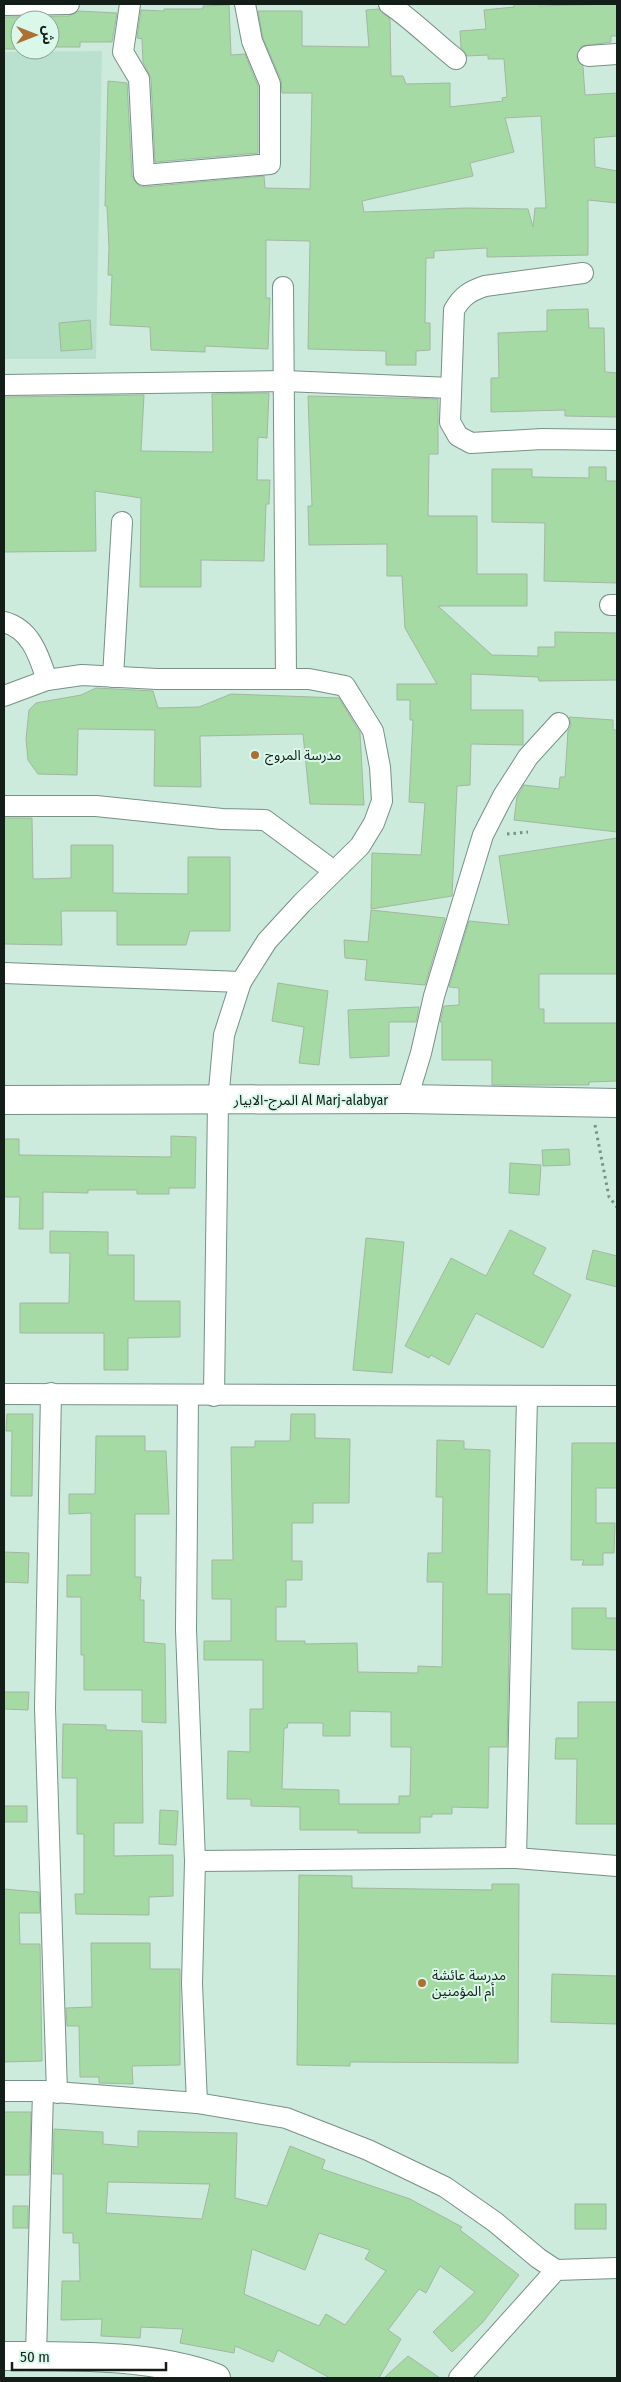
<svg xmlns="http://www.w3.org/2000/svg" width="621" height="2382" viewBox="0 0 621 2382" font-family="'Fira Sans Condensed','Noto Sans Arabic',sans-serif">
<rect width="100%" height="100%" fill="#ccebdc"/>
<path fill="#bae1cf" d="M102 51 96 359H4V52Z"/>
<g fill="#a5daa5" stroke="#a2b7a1" fill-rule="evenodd">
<path d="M514 4H539V6L617 4V36H611V42L582 46 576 56 583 67 585 95 617 93V136L594 138 595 167 617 171V203L588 200V255L487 257V248L434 251V258H426L425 323H430V350L416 351V365H386V351L308 349 310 241 266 240V298H270L268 349 205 346V352L151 350 150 327 110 325 112 275H108L109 248 107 206H105L108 81 127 83 132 176 138 185 145 187 264 176 265 188 310 189 312 93H282L281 80 263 38 258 11H302V46L369 47 366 10 379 9 390 19 391 76H403L406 84 450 83V107L503 101 502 98 507 97 504 59H488V55L467 56 461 48 460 31 486 29 484 10 514 7ZM541 116 546 208H535L533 227 528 209 466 208 364 212 362 201 473 176 470 163 514 152 505 118Z"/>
<path d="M229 5 231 55 245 54 258 86V153L155 162 151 78 143 62 142 39 137 38 141 10 164 11V9H203V6Z"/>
<path d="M78 11 117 13 112 42H80V47H50V20H20V49H4V17L69 16Z"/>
<path d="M588 309 589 328H604L605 372 617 373V417L565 416V410L491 412V378H499L498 333 547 331V310Z"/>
<path d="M90 320 92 349 61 351 59 323Z"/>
<path d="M269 393 267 438 258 437 257 480H270L269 504H266L264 561 201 560V587H140L141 498 95 491 96 551 4 552V397L144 395 141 451 213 452 212 394Z"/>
<path d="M308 396 438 399V454H429L428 516H477V574H527V606H438L492 655 538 656V647H555V632L617 633V680L539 681 538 677 471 674V710H523V745L471 744 470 785 457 786 452 896 371 909 372 853 421 855 425 803 409 802 413 720H410V700H397V684H437L405 628 402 576H387V544L309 545 308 506H312Z"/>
<path d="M589 467H606V481H617V583L544 581 545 523 492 522V469H532V477L589 478Z"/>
<path d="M96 688 153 691 158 708 199 707 231 694 339 698 360 733 364 805 310 804 303 734 200 736 201 787 154 786 155 730 78 729 77 775 38 774 28 760 26 739 29 710 36 703 81 695Z"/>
<path d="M569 717 613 720V730H617V832L514 820 517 797 524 785 559 789 560 777H565L568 731 571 725Z"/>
<path d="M4 818H32L33 879 71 878V845H113V893L188 894V857H230V931H190L186 945H117V911H61L62 945 4 944Z"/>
<path d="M617 838V974H539V1009H544V1023H617V1081L589 1082V1085H492V1060H442V1022H440L444 1006 459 1005V988L449 987 469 921 509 925 499 856Z"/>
<path d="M371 910 445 918 425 985 365 980 367 960 345 958 344 940 368 942Z"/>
<path d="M278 983 328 991 319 1065 299 1063 304 1027 272 1021Z"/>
<path d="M419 1007 416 1022H389V1056L350 1058 348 1010Z"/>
<path d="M171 1136 196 1137 195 1188H169V1194H137V1190H88V1193L43 1192V1229H19L20 1197H4V1139H19V1155L171 1157Z"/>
<path d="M569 1149 570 1165 543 1166 542 1150Z"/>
<path d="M510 1163 541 1165 539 1195 509 1193Z"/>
<path d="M510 1230 546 1248 533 1274 571 1295 543 1348 476 1313 449 1365 431 1355 429 1358 405 1346 451 1258 486 1276Z"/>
<path d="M50 1231 108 1232V1255H134V1301H180V1337L128 1338V1370H104V1333H20V1303H69L70 1253H50Z"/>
<path d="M366 1238 404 1242 392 1373 353 1370Z"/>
<path d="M593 1250 617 1256V1287L586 1279Z"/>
<path d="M7 1414H33L32 1496H11L12 1431H6Z"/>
<path d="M291 1414H315V1438L350 1439 349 1503H313V1523H292V1561H302V1580H286V1607H276V1641H305V1644L357 1643 358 1672 418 1673V1666L442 1667 443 1582H427L428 1553H442L443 1497H436L437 1440 464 1441V1449L490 1450 487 1594H510L507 1747H489L488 1808 452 1807V1814H432V1817H420V1833H358V1830H300V1807L251 1806V1799H227L228 1751 250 1752V1709H263V1660H204V1641H231V1599H212V1560H233L231 1447H255V1441H290ZM350 1711 391 1712V1747H411L410 1796H399V1804H339V1790L282 1789 284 1728H287L288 1723H323V1736H350Z"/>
<path d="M96 1436H145V1451H166L169 1514H135V1577H141L140 1600H144V1642L165 1644 166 1723 142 1722V1690H84V1655H81V1597H67V1575H91V1513L69 1514V1494H95Z"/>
<path d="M572 1443H617V1488H596V1523H615L614 1553H603V1565H582L584 1560H571Z"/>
<path d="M4 1552 29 1553 28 1583 4 1582Z"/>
<path d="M572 1608H606V1618H617V1650L572 1649Z"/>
<path d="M4 1692H29L28 1710 4 1709Z"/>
<path d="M578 1702H617V1824H576L577 1759H555L556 1738H578Z"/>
<path d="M63 1724 106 1725V1730L142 1731 143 1823H114V1856L173 1855V1896L149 1897V1915L76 1914 75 1894H84V1834H77V1778H62Z"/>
<rect x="4" y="1806" width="23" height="16"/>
<path d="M160 1810 178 1811 176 1845 159 1844Z"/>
<path d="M299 1875 352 1876V1888L492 1890V1884H519L518 2063 350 2062V2066L297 2065Z"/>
<path d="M4 1889 39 1892 40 1913H19L20 1944H40L42 2061 4 2062Z"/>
<path d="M91 1943H150V1969H180V2065L132 2066 133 2084 99 2083V2077H80L79 2026H67L66 2008 92 2007Z"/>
<path d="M552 1974 617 1976V2024L551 2022Z"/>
<path d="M4 2112H31L29 2175H4Z"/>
<path d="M54 2129 103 2132V2144L138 2147V2131L237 2133 235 2198 267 2206 290 2146 325 2160 322 2169 410 2199 462 2227 460 2230 519 2275 483 2322 452 2352 433 2332 475 2292 440 2266 426 2293 419 2289 388 2330 401 2339 379 2378H330L278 2350 273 2362 235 2346 234 2353 180 2343 183 2329 141 2327 140 2338 101 2336 102 2319 61 2320 62 2281H80L79 2243H73V2233H63V2174H53ZM108 2182 210 2184 202 2219 106 2213ZM319 2233 370 2250 365 2259 386 2271 345 2325 326 2314 319 2326 244 2294 252 2249 305 2270Z"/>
<rect x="575" y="2204" width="31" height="25"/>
<rect x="13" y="2206" width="15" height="22"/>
<path d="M408 2356 440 2378H384Z"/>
</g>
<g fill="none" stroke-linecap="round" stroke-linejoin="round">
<defs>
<g id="street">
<path d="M130 4 123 52 139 79 144 175 270 164V84L252 41 245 4"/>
<path d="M389 4C413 20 433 41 456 59"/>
<path d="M4 5 69 4"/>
<path d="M588 56 617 54"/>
<path d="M583 273 485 286C470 291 462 296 454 310L450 422 458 436 471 443 542 439 617 440"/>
<path d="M283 287 286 678"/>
<path d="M4 385 285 381 451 388"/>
<path d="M610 605H617"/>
<path d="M4 622C31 629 39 656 47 680"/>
<path d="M113 677 122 522"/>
<path d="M4 696 47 680 82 675 157 679H309L345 686 373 731 380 767 382 801 374 823 360 846 302 903 267 941 241 982 224 1035 218 1101 214 1396"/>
<path d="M4 806H96L222 819 265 820 334 871"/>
<path d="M4 973 241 982"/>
<path d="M407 1099 421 1053 434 996 483 835 503 796 528 757 559 723"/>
<path d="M51 1393 45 1708 57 2093"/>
<path d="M4 1394 617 1396"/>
<path d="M188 1396 186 1630 195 1861 192 1984 197 2103"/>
<path d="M516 1858 527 1397"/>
<path d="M195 1861 516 1858 617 1866"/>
<path d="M4 2091H43L197 2103 286 2118 368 2150 445 2187 495 2222 538 2258 556 2270"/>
<path d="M36 2356 43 2091"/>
<path d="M459 2378 556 2270 617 2268"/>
</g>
<g id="primary">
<path d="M4 1100 407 1099 617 1103"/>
<path d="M4 2356C71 2356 152 2354 216 2378"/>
</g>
</defs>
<use href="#street" stroke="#759284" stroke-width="22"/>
<use href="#primary" stroke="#759284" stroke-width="30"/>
<g stroke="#7a9085" stroke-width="3" stroke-dasharray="2.5 4" stroke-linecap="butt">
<path d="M507 834 528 832"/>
<path d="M595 1125 609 1197 617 1207"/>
</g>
<use href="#street" stroke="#fff" stroke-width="20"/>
<use href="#primary" stroke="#fff" stroke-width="28"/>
</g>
<g fill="#ad7034" stroke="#d9f8e9" stroke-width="2">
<circle cx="255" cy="755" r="5"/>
<circle cx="422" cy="1983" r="5"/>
</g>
<g text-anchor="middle" stroke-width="4" stroke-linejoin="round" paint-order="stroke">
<g font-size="14" fill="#131e19" stroke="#d9f8e9" text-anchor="start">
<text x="265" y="760">مدرسة المروج</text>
<text x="432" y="1980">مدرسة عائشة<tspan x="432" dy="16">أم المؤمنين</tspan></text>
</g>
<g font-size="14" fill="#131e19" stroke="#d9f8e9">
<text x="311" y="1105">المرج-الابيار Al Marj-alabyar</text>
</g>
</g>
<rect width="621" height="2382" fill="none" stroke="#131e19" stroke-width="10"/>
<g transform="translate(35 35) rotate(90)"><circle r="24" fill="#d9f8e9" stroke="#8aa196"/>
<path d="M0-4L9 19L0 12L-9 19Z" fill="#ad7034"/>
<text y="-8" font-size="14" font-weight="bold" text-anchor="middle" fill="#131e19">ش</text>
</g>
<path d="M12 2362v8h154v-8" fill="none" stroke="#131e19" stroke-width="2.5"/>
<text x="20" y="2362" font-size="15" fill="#131e19" stroke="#d9f8e9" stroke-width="4" paint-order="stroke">50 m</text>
</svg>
